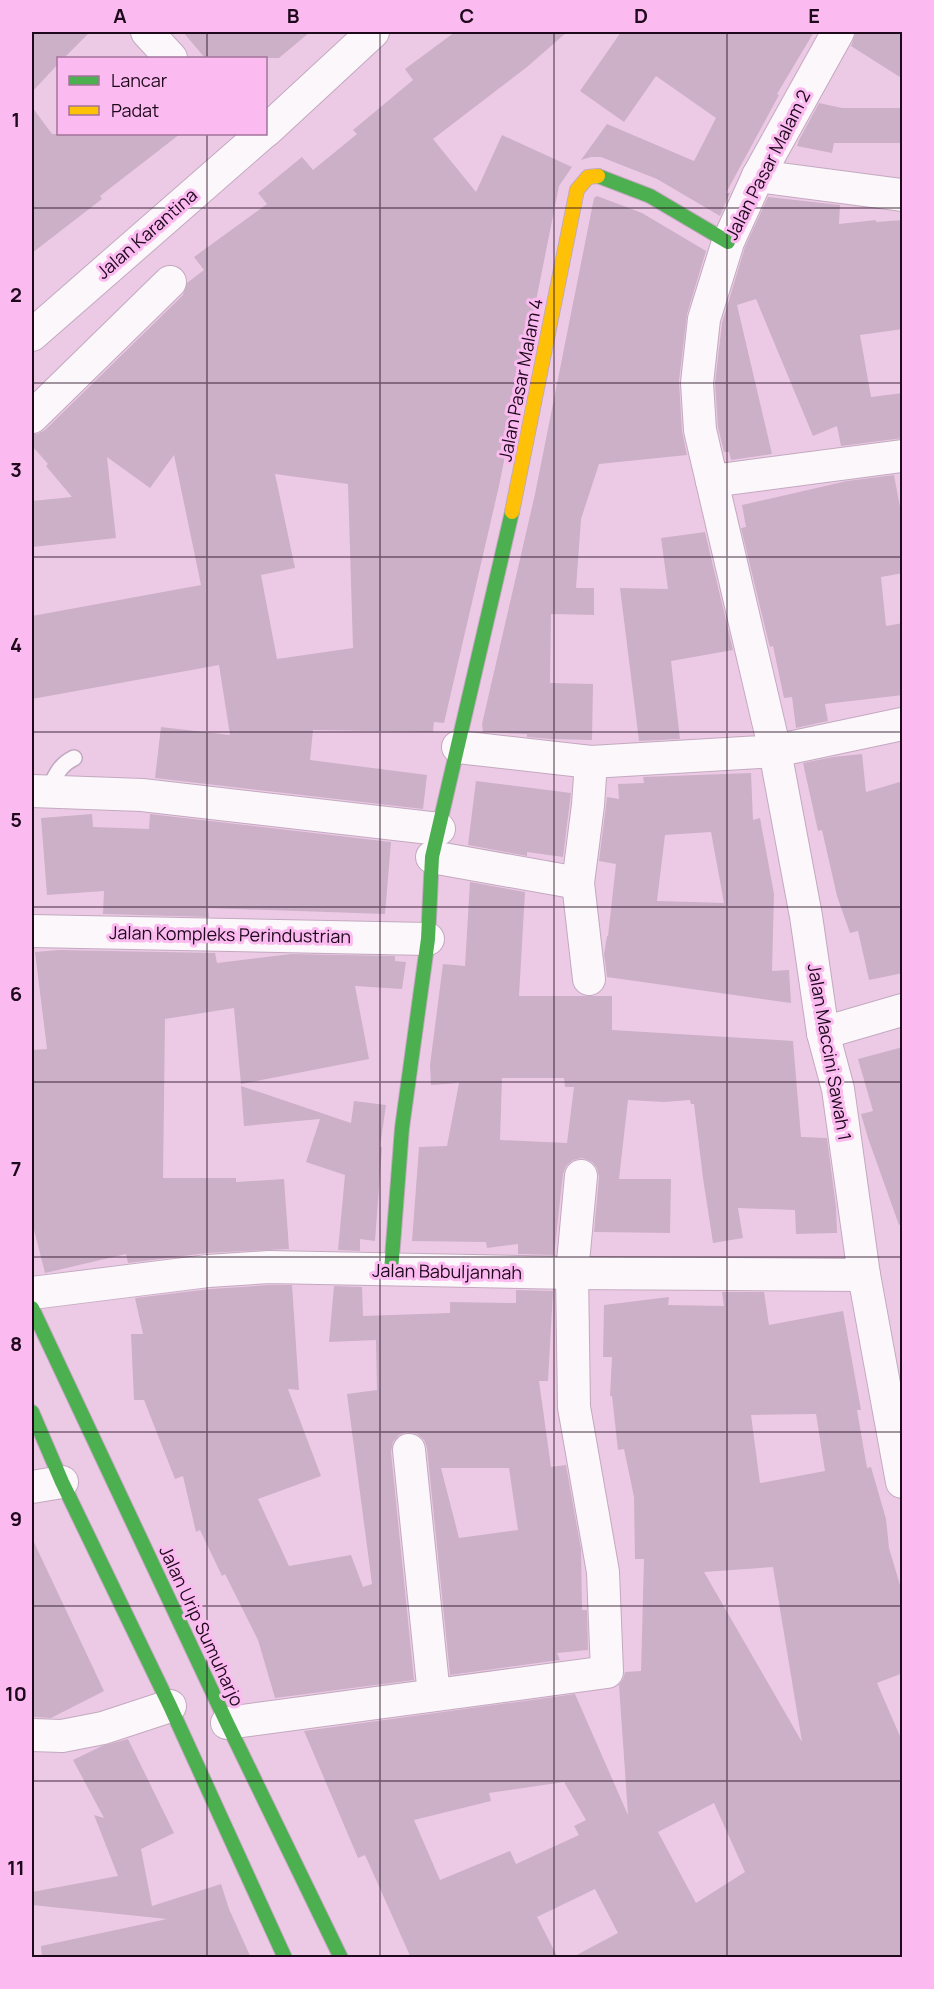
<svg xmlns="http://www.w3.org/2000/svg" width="934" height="1989" viewBox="0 0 934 1989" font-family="Manrope,sans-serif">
<rect width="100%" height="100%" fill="#eccae6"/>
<g fill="#ccb0c7" fill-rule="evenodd">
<path d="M32 32H90L64 58H58V64L32 92Z"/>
<path d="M183 32H310L279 58H205Z"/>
<path d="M455 32H567L527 67 433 139 476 192 502 135 572 167 559 186 499 486 444 723 434 722 433 732 313 730 310 760 427 775 423 809 155 778 161 727 230 735 219 665 32 699V616L201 585 174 455 150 488 107 457 116 538 32 547V501L72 497 46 466 48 464 32 446V434H37L45 430 183 295 187 283 204 270 194 257 267 204 258 193 302 157 313 170 357 134 353 130 413 80 405 69ZM275 474 348 484 353 648 277 659 261 575 295 568Z"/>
<path d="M621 32H814L777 94 779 95 726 193H730L720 216 657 179 601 157H591L581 160 607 124 694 161 716 118 656 76 624 122 580 91Z"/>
<path d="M856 32H903V79L851 46Z"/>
<path d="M819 103 842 108H903V143H834L832 153 797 146 799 140Z"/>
<path d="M32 107 52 134H180L100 196 102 199 32 253Z"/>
<path d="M597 196 642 213 706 251 687 314 679 381 682 431 687 455 599 464 581 519 576 588H594V615L551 614 550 683 593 684 592 740 551 739 527 737V734L483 732 482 724 535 494 594 198Z"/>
<path d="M768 197 840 205 839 224 876 220V222L903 220V329L860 335 871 397 903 393V438L841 446 837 426 813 436 756 299 737 305 772 454 731 460 729 452H724L718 427 715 383 722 323 745 247Z"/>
<path d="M894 475 903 523V573L881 577 886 626 903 623V695L825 704 828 721 796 728 792 697 784 698 773 646 770 647 769 644 741 528 746 527 742 505 847 481Z"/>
<path d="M705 532 733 650 671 661 680 739 639 741 620 588 668 589 661 538Z"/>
<path d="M862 754 866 792 903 781V973L869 980 858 931 850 933 837 896 822 830 818 831 803 763 833 757Z"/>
<path d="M751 773 753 820 760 818 774 894 772 971 789 970 791 1003 607 977 604 954 607 936H608L616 864 599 861 607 797 619 799 618 784 644 783 643 777ZM711 832 724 903 657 901 665 835Z"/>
<path d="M476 781 571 793 563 857 527 852V856L468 845Z"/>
<path d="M92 814 93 827 149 829 150 814 391 842 385 914 208 908 209 917 103 914 104 891 47 895 41 818Z"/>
<path d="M470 882 525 892 519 996H612V1030L793 1041 801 1137 827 1138 836 1207 837 1233 796 1234 795 1210 738 1208 743 1238 713 1243 703 1178 694 1104H691L690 1100 664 1102 628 1100 619 1179H671L670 1233 594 1232 599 1177 597 1168 592 1162 582 1158 573 1160 566 1166 563 1174 554 1255 518 1254V1244L487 1248 486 1242 412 1241 419 1147 447 1146 459 1083 431 1085 430 1065 443 964 465 966ZM502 1078H564L565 1087H574L567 1143 500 1140Z"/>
<path d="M59 950 215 953 217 963 291 954 395 956V961L406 962 402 989 355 986 369 1059 241 1084 234 1008 165 1019 163 1178H236V1182L284 1179 289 1249 207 1253 128 1263 126 1254 45 1273 32 1222V1050L47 1049 35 952Z"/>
<path d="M903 1047V1224L899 1225 868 1138 861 1114 873 1111 858 1059Z"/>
<path d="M241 1086 351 1123 354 1101 386 1105 380 1147H382L375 1241 360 1239V1251L338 1250 345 1175 306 1162 320 1119 244 1126Z"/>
<path d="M269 1285H292L299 1390 288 1389 321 1476 258 1499 289 1566 351 1555 363 1587 372 1584 347 1394 377 1390 376 1340 329 1342 334 1286 362 1287 363 1316 450 1313V1302L516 1303V1290L553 1291 548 1381H539L551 1467 566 1465 581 1549 582 1610H587L588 1650 557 1653 560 1660 450 1675 427 1448 424 1440 417 1434 407 1432 399 1435 393 1442 391 1452 414 1680 275 1698 258 1640 225 1574 222 1576 200 1530 196 1532 183 1476 175 1479 144 1400H134L131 1334H143L135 1298 210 1289ZM441 1468H509L518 1530 459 1538Z"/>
<path d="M722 1292H764L769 1325 843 1311 861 1410H857L867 1468 871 1467 886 1519 889 1548 903 1595V1673L877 1683 903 1743V1958H571L618 1933 595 1889 537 1917 558 1958H411L365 1855 358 1858 304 1731 575 1694 628 1815 619 1685 623 1679 625 1672 641 1671 644 1559H635L634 1497 624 1449 618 1450 612 1396H610L612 1357H603L604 1305 669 1297 668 1305 724 1306ZM816 1414 825 1471 760 1483 751 1415ZM773 1567 802 1742 704 1572ZM564 1782 586 1820 574 1826 579 1835 516 1864 510 1851 440 1880 414 1820 491 1801 489 1793ZM714 1803 745 1872 696 1903 658 1832Z"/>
<path d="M32 1538 104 1691 51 1718 32 1717Z"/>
<path d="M128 1739 174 1833 141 1849 152 1906 221 1884 229 1909 251 1958H42L41 1946 167 1919 32 1905V1892L118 1876 94 1815 104 1818 73 1760 102 1746Z"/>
</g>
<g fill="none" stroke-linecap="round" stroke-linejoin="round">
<defs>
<path id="lane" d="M48 791C55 777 59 765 74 758"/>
<g id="street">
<path d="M147 32 171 58"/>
<path d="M266 131 373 32"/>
<path d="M758 176 902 195"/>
<path d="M32 335 262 134"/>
<path d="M32 417 170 282"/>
<path d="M712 481 902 456"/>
<path d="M902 724 775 751 806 916 823 1033 838 1089 864 1275 902 1482"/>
<path d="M458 747 591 762 775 751 700 430 697 383 704 319 728 242 758 176 838 32"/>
<path d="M32 791 142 795 439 829"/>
<path d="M432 857 578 883 588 805 591 762"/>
<path d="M578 883 589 979"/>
<path d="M32 931 428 939"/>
<path d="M823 1033 902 1010"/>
<path d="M32 1293 208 1271 269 1267 572 1273 864 1275"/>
<path d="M409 1450 434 1695"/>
<path d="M32 1487 62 1482"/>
<path d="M227 1723 607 1672 603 1572 574 1407 572 1273 581 1176"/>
<path d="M32 1735 62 1736 103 1728 170 1706"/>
</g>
<g id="fast">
<path d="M598 176 650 196 728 242"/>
<path d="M391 1271 402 1128 428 939 432 857 512 512"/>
<path d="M32 1308 227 1723 341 1958"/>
<path d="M32 1412 62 1482 170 1706 285 1958"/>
</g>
<path id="slow" d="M512 512 577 190 588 177 598 176"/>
</defs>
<use href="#lane" stroke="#c3a9bf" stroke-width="18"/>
<use href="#street" stroke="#c3a9bf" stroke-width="34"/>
<use href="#fast" stroke="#c3a9bf" stroke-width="16"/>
<use href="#slow" stroke="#c3a9bf" stroke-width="16"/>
<use href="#lane" stroke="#fcf7fb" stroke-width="15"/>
<use href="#street" stroke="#fcf7fb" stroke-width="32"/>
<use href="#fast" stroke="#4caf50" stroke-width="14"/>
<use href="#slow" stroke="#ffc107" stroke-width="14"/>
</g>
<path fill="none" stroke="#1e081b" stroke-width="1.5" stroke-opacity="0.55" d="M207 32V58M380 32V1958M554 32V1958M727 32V1958M207 134V1958M32 208H902M32 383H902M32 557H902M32 732H902M32 907H902M32 1082H902M32 1257H902M32 1432H902M32 1606H902M32 1781H902"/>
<g text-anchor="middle" stroke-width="6" stroke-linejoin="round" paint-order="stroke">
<g font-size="18" fill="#1e081b" stroke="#fbbbf0">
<text transform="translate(768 165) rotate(-63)" y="6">Jalan Pasar Malam 2</text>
<text transform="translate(147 234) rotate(-41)" y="6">Jalan Karantina</text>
<text transform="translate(521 380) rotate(-79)" y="6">Jalan Pasar Malam 4</text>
<text transform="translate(230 935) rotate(1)" y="6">Jalan Kompleks Perindustrian</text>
<text transform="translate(829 1052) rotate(80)" y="6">Jalan Maccini Sawah 1</text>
<text transform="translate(447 1272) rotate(1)" y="6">Jalan Babuljannah</text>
<text transform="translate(201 1626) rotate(65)" y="6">Jalan Urip Sumuharjo</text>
</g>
</g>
<rect width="934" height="1989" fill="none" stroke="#fbbbf0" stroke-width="66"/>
<rect x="57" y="57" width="210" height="78" fill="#fbbbf0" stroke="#a3739b" stroke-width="1.5"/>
<rect x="69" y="76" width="30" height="9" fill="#4caf50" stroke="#a3739b" stroke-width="1.5"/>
<text x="111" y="87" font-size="18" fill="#1e081b">Lancar</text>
<rect x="69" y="106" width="30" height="9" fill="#ffc107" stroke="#a3739b" stroke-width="1.5"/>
<text x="111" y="117" font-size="18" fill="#1e081b">Padat</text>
<rect x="33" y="33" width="868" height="1923" fill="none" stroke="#1e081b" stroke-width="2"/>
<g font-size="20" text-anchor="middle" font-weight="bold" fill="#1e081b">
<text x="120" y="23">A</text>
<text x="293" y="23">B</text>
<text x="467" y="23">C</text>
<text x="641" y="23">D</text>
<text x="814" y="23">E</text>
<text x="16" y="127">1</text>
<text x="16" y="302">2</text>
<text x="16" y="477">3</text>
<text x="16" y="652">4</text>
<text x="16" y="827">5</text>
<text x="16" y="1001">6</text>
<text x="16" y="1176">7</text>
<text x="16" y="1351">8</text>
<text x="16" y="1526">9</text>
<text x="16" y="1701">10</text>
<text x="16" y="1875">11</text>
</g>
</svg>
